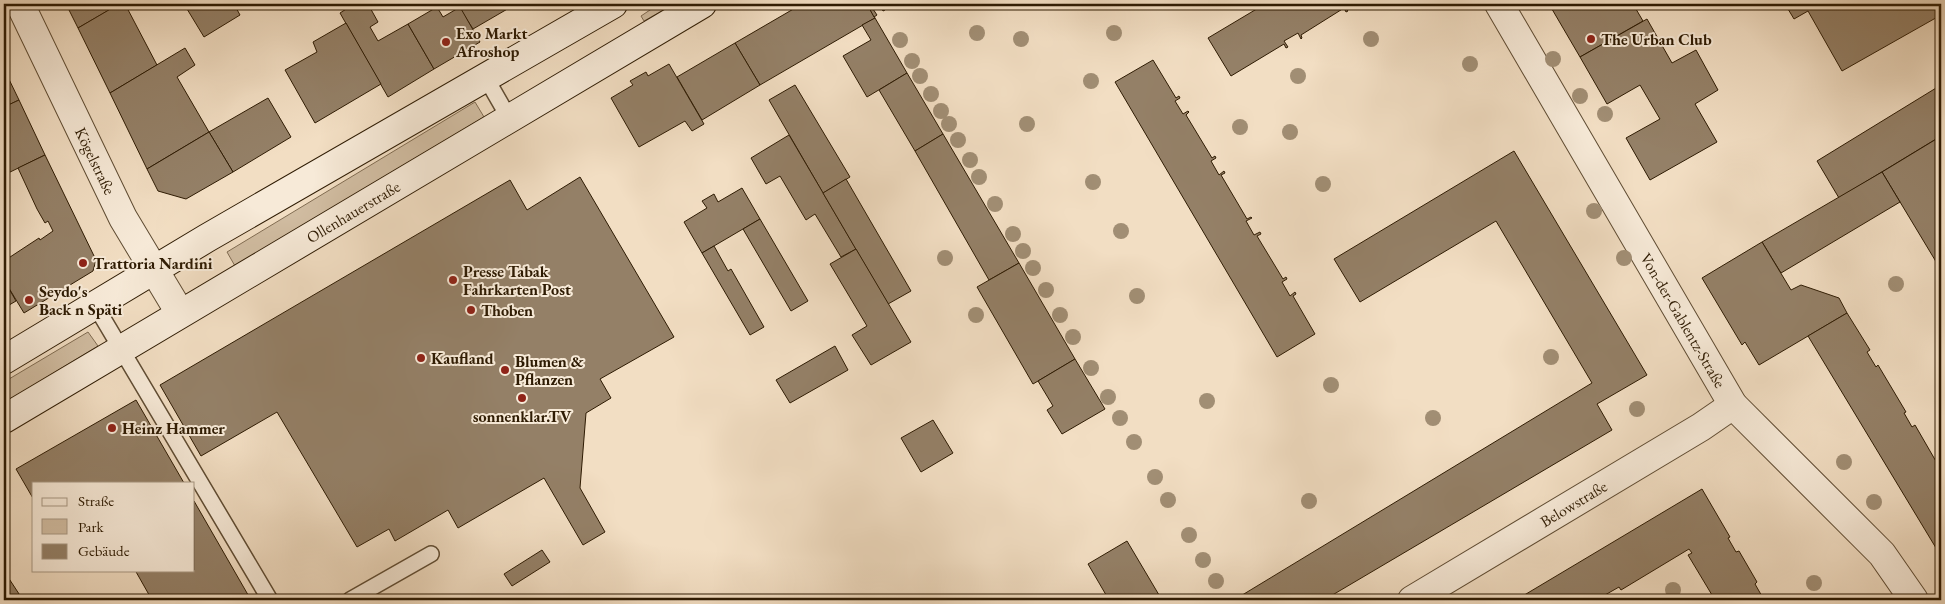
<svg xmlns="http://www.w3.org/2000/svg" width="1945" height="604" viewBox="0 0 1945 604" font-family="'EB Garamond',serif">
<rect width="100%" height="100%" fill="#f2dec3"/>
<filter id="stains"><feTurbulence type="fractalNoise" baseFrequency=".004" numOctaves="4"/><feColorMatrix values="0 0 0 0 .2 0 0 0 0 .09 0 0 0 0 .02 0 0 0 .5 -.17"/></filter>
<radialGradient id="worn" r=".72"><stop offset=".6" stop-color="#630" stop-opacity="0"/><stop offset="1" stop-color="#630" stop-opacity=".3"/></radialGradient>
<g fill="#d1bda2" stroke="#806c52">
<path d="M659 4H674L644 21 641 16Z"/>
<path d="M475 102 484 117 235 266 227 252Z"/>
<path d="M88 332 98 346 4 403V382Z"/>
</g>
<g fill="#948067" stroke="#2e1b03">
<path d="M66 4H115L116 6 78 28Z"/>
<path d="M119 4H125L157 65 110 93 78 28Z"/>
<path d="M184 4H234L240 15 204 37Z"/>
<path d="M354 4H368L378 22 370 27 378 41 408 24 434 69 388 97 340 13Z"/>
<path d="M457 4H516L473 29Z"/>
<path d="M802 4H867L875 18 760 85 735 43Z"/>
<path d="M867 4H888L883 7 885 10 883 11 880 5 873 9 877 15 874 17Z"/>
<path d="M1265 4H1347L1344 6 1348 11 1346 12 1344 8 1301 35 1302 38 1301 39 1298 33 1284 41 1288 47 1286 48 1284 44 1231 76 1208 38Z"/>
<path d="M1549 4H1633L1643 21 1580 57Z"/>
<path d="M1785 4H1941V15L1842 71 1808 11 1794 19Z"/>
<path d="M437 7 443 17 460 7 480 42 434 69 408 24Z"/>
<path d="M875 18 907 73 867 97 843 56 871 40 862 25Z"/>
<path d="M1647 19 1672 63 1696 50 1718 90 1695 104 1717 142 1650 180 1626 138 1660 119 1640 85 1607 104 1580 57Z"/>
<path d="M346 23 381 84 315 123 285 70 317 52 313 42Z"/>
<path d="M735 43 760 85 702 120 677 77Z"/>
<path d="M185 48 195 65 177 77 209 132 147 169 110 93Z"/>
<path d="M1153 60 1176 98 1179 96 1180 98 1175 101 1183 114 1188 111 1189 112 1186 115 1212 158 1215 156 1216 158 1211 161 1219 175 1224 171 1225 173 1221 175 1247 219 1251 217 1252 218 1246 221 1254 235 1260 232 1261 234 1257 236 1283 279 1286 277 1287 279 1282 282 1290 296 1295 292 1296 294 1293 296 1315 334 1277 357 1115 82Z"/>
<path d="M669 64 704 124 692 131 685 121 639 147 611 98 633 85 630 81 646 72 648 76Z"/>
<path d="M4 69 19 100 4 107Z"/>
<path d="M907 73 943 134 915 151 879 90Z"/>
<path d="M795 85 850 177 823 193 769 100Z"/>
<path d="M1941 85V136L1839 198 1817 161Z"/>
<path d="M268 98 291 137 233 172 209 132Z"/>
<path d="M19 100 45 155 4 175V107Z"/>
<path d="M209 132 233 172 186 199 158 191 147 169Z"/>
<path d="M943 134 1019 263 989 280 915 151Z"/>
<path d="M789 135 856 249 841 257 815 214 806 220 780 176 766 184 751 158Z"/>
<path d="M1938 138 1941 143V256L1935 260 1882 172Z"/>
<path d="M1514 151 1647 375 1597 404 1612 430 1324 600H1234L1592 383 1496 221 1360 302 1334 259Z"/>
<path d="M45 155 96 260 93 271 24 313 4 280V261L39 238 40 240 53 231 48 221 45 223 37 209 18 168Z"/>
<path d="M1882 172 1900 202 1781 273 1762 242Z"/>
<path d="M580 177 674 337 600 379 611 398 586 413 580 488 605 532 583 545 544 478 458 528 448 510 395 541 389 529 357 547 277 412 201 456 160 385 510 180 527 210Z"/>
<path d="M846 179 911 291 888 304 823 193Z"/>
<path d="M742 188 760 219 702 253 684 222 707 208 702 201 714 194 718 202Z"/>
<path d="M760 219 808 301 791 311 743 229Z"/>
<path d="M1762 242 1791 290 1801 285 1839 298 1847 313 1759 365 1745 342 1742 345 1702 278Z"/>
<path d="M714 246 728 271 731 269 764 327 750 335 702 253Z"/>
<path d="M856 249 911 342 871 365 852 335 867 326 830 264Z"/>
<path d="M1941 256V272L1935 260Z"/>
<path d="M1019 263 1075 359 1033 384 977 287Z"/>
<path d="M4 280 16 301 4 308Z"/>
<path d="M1847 313 1870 350 1867 352 1876 367 1878 365 1906 412 1904 413 1912 427 1915 425 1941 470 1939 474 1941 477V545L1936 548 1808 336Z"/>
<path d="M835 346 848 370 790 403 776 380Z"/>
<path d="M1075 359 1105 409 1062 434 1047 410 1053 406 1038 381Z"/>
<path d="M136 400 184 483H34V500L16 469Z"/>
<path d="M933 420 953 453 921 472 901 438Z"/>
<path d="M1702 489 1730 537 1728 538 1736 552 1739 551 1757 582 1755 584 1763 598 1765 596 1768 600H1715L1688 555 1692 553 1689 549 1621 590 1619 587 1605 595 1607 598 1603 600H1516Z"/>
<path d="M194 501 251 600H152L135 570H194Z"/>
<path d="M1127 541 1162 600H1109L1088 564Z"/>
<path d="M542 550 550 562 512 586 504 574Z"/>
<path d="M4 571 23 600H4Z"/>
</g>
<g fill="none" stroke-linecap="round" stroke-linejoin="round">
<defs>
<g id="lane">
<path d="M486 78 509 118"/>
<path d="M95 305 270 600"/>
<path d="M350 600 431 554"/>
</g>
<g id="street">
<path id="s1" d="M20 4 123 218 180 313"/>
<path id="s2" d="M1499 4 1733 405 1882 554 1914 600"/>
<path id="s3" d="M1412 600 1701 427 1733 405"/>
</g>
<g id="secondary">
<path d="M4 360 207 238 613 4"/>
<path id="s4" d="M4 419 702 4"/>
</g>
</defs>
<use href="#lane" stroke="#5f4c33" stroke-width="18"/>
<use href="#street" stroke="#5f4c33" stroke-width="30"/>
<use href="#secondary" stroke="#2e1b03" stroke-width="30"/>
<use href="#lane" stroke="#f7ead8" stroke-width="15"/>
<use href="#street" stroke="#f7ead8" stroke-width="28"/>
<use href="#secondary" stroke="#f7ead8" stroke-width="28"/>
</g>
<g fill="#a18e74">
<circle cx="977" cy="33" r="8"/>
<circle cx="1114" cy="33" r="8"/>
<circle cx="1021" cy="39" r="8"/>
<circle cx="1371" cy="39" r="8"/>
<circle cx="900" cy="40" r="8"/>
<circle cx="1553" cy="59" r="8"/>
<circle cx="912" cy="61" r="8"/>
<circle cx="1470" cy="64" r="8"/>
<circle cx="920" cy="76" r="8"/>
<circle cx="1298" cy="76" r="8"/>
<circle cx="1091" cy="81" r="8"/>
<circle cx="931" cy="94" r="8"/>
<circle cx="1580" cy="96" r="8"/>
<circle cx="941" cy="111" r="8"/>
<circle cx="1605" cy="114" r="8"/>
<circle cx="949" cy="124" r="8"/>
<circle cx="1027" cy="124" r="8"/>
<circle cx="1240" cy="127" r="8"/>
<circle cx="1290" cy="132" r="8"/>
<circle cx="958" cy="140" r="8"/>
<circle cx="970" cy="160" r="8"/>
<circle cx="979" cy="177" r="8"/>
<circle cx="1093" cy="182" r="8"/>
<circle cx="1323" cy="184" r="8"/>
<circle cx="995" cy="204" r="8"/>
<circle cx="1594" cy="211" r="8"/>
<circle cx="1121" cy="231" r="8"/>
<circle cx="1013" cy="234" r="8"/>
<circle cx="1023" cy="251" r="8"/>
<circle cx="945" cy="258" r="8"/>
<circle cx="1624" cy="258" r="8"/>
<circle cx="1033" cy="268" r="8"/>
<circle cx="1896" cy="284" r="8"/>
<circle cx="1046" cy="290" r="8"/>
<circle cx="1137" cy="296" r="8"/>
<circle cx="976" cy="315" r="8"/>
<circle cx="1060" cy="315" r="8"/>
<circle cx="1073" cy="337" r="8"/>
<circle cx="1551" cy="357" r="8"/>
<circle cx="1091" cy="368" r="8"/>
<circle cx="1331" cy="385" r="8"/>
<circle cx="1108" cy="397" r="8"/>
<circle cx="1207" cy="401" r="8"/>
<circle cx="1637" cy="409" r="8"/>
<circle cx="1120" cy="418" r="8"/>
<circle cx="1433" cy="418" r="8"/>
<circle cx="1134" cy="442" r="8"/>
<circle cx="1844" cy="462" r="8"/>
<circle cx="1155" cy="477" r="8"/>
<circle cx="1168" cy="500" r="8"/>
<circle cx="1309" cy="501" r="8"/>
<circle cx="1874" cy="502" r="8"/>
<circle cx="1189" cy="535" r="8"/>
<circle cx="1203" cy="560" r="8"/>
<circle cx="1216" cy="581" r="8"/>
<circle cx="1814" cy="583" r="8"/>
<circle cx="1673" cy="590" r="8"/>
</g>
<g fill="#8f2418" stroke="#f7ead8" stroke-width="2">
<circle cx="1591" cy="39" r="5"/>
<circle cx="446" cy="42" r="5"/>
<circle cx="83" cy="263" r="5"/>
<circle cx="453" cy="280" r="5"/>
<circle cx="29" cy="300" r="5"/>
<circle cx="471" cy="310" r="5"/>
<circle cx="421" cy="358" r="5"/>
<circle cx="505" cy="370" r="5"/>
<circle cx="522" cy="398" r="5"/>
<circle cx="112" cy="428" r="5"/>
</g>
<g text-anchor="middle" stroke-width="4" stroke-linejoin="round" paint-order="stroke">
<g font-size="16" font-weight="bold" fill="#2e1b03" stroke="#f7ead8" text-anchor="start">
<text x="456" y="39">Exo Markt<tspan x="456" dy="18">Afroshop</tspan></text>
<text x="1601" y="45">The Urban Club</text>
<text x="93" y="269">Trattoria Nardini</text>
<text x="463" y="277">Presse Tabak<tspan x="463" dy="18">Fahrkarten Post</tspan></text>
<text x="39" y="297">Seydo's<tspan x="39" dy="18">Back n Späti</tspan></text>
<text x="481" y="316">Thoben</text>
<text x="431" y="364">Kaufland</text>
<text x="515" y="367">Blumen &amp;<tspan x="515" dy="18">Pflanzen</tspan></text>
<text x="522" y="422" text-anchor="middle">sonnenklar.TV</text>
<text x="122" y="434">Heinz Hammer</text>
</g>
<g font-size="16" fill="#2e1b03" stroke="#f7ead8">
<text dy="6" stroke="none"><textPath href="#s1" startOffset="174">Kögelstraße</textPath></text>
<text dy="6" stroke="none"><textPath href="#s4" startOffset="406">Ollenhauerstraße</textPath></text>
<text dy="6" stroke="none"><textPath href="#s2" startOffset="366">Von-der-Gablentz-Straße</textPath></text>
<text dy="6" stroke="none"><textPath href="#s3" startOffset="188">Belowstraße</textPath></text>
</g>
</g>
<rect width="1945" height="604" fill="none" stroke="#f2dec3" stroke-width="20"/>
<rect x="5" y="5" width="1935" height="594" fill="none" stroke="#2e1b03" stroke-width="2.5"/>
<rect x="10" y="10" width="1925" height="584" fill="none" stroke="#2e1b03"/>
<rect x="32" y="482" width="162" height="90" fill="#f7ead8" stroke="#a79783"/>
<rect x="42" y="498" width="25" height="8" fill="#f7ead8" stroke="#a79783"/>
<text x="78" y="506" font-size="15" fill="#2e1b03">Straße</text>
<rect x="42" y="519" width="25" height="15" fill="#d1bda2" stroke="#a79783"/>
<text x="78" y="532" font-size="15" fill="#2e1b03">Park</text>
<rect x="42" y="544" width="25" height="15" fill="#948067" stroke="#a79783"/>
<text x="78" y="556" font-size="15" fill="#2e1b03">Gebäude</text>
<rect width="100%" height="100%" filter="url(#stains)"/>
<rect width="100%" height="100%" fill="url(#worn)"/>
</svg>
